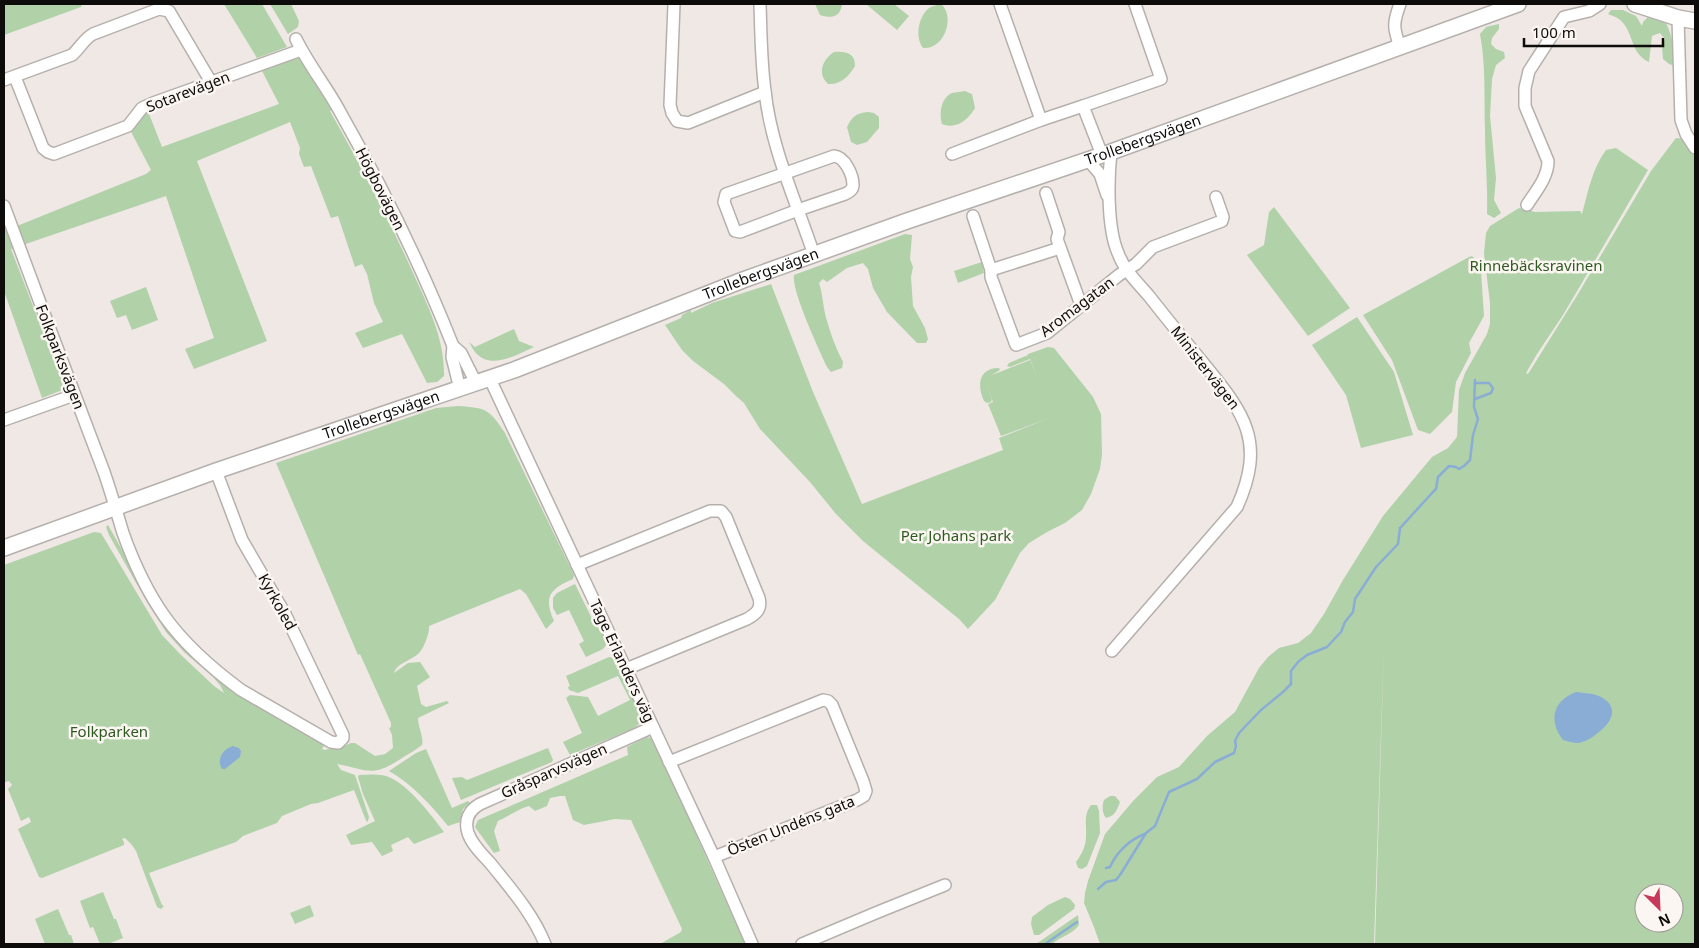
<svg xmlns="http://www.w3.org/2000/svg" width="1699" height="948" viewBox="0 0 1699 948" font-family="'Noto Sans',sans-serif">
<rect width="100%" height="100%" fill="#efe8e5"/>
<g fill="#b1d1a9" fill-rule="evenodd">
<path d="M4 4H82L81 7 4 35Z"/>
<path d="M224 4H262L287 47 257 58Z"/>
<path d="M270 4H291L299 21 298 27 288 34Z"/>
<path d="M815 4H842C841 17 831 19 820 15Z"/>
<path d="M866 4H894L909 16 897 30Z"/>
<path d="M941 4C956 17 944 50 923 48 915 37 918 17 929 8 932 6 937 5 941 4Z"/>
<path d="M1611 10H1623L1636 16 1642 26 1643 22 1649 16 1666 23C1673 37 1674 50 1675 66L1669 64 1663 59 1662 47 1665 39 1660 33 1652 36 1649 62C1629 53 1635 32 1619 19 1616 17 1611 15 1608 14Z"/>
<path d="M1499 24V29L1492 38 1491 44 1496 49 1504 52 1505 58 1496 65 1492 79 1490 116 1496 178 1494 200 1501 213 1494 218 1487 214C1488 186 1485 158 1485 130 1484 98 1486 66 1480 34L1486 27Z"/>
<path d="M301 50 339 109 330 111C358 161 385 212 409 264 425 300 445 336 444 376L437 382 427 383 402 334 363 348 355 333 383 322 374 303 367 274 362 264 355 267 338 216 331 218 311 166 304 167 299 154 300 148 290 122 197 161 267 341 194 369 185 349 214 338 166 196 11 249 65 389 42 398 4 291V222L7 230 146 174 151 170 128 126 146 106 162 147 279 104 259 65Z"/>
<path d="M834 52C846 51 855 53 855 66 849 76 841 85 828 84 817 74 822 60 834 52Z"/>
<path d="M965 91 972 94 975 108C969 119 956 130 942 124 939 113 941 98 952 93 956 92 961 92 965 91Z"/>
<path d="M868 112 874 113 879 117V128L867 142 857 145 851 142 847 127C852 116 857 113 868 112Z"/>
<path d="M1676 138 1686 139 1695 154V944H1375L1384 643 1374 944H1100L1094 927 1084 903 1085 893 1088 881 1105 834 1134 800 1157 777 1179 767 1207 736 1235 712 1259 668 1268 657 1279 648 1298 643 1311 633 1324 614 1343 580 1383 516 1432 457 1448 448 1457 437 1459 390 1465 373 1487 334 1490 324V303L1484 253 1486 233 1490 226 1519 208 1535 212 1580 211 1582 214C1588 192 1592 169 1606 150L1616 148 1648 170 1563 315 1537 354 1526 373 1528 374 1578 294 1651 171ZM1644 893H1674V923H1644Z"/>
<path d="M1274 207 1350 308 1308 336 1247 255 1264 245 1269 212Z"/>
<path d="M905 234 912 235 910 259 913 267 911 277 913 306 925 328 928 339 926 343H917L887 312 873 288 868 269 863 263 847 268 827 282 823 279 819 283C823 295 823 309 827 321 831 335 836 349 843 362L842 368 831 372 827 367C819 350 791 290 794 275Z"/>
<path d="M1472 256 1478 262 1481 271 1484 316 1469 343 1471 353 1456 382 1452 412 1430 434 1418 430 1392 360 1363 315 1469 257Z"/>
<path d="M982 262 984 273 958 283 954 271Z"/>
<path d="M771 284 813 392 862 504 1003 450 999 438 1052 417 1001 436 988 404 993 402 984 379 992 399 991 402 987 403 984 401C977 386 978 368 999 368L1000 370 992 375 1030 360 1038 379 1030 359 1010 367 1007 366 1009 363 1028 355V354L1048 347 1054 348 1093 397 1101 414 1102 454 1100 469 1091 494 1082 510 1065 523 1047 532 1029 543 1020 553 995 600 968 629 959 619 863 541 836 514 810 482 760 429 744 403 736 396 724 384 693 361 682 350 665 325 681 318 682 315 691 310V313L712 303Z"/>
<path d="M146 287 158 320 132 330 126 315 117 318 110 301Z"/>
<path d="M1357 317 1394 372 1413 435 1361 448 1346 395 1312 345Z"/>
<path d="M514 329 519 341 534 347C518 354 494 369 478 355 474 352 472 347 469 342L475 347Z"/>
<path d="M458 406C487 408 489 409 505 433L574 575 573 579C550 589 543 596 554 621L546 629 526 594 520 589 429 626C430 632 424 648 419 653 411 661 398 662 394 673L408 663 420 662 430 677 417 686 421 704 426 707 447 701 449 703 418 718C418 727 424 737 422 745 416 750 408 754 402 758 372 778 369 770 337 764L341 770 355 775 369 817 368 821 367 822 365 818 354 790 318 803 311 804 282 816 277 823 243 836 236 842 149 873 162 905 164 906 161 909 157 907 136 851 132 845 125 838 122 839 124 842V845L42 878 39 877 18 829 31 822 29 817 21 821 8 789 12 785 9 781 5 782 4 780V565L94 532 101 533 162 635 180 654 214 686 224 693 220 685 213 677 184 652 166 632 148 604 109 535 106 527 108 525 155 608 193 656 230 689 325 744 322 749 325 750 331 748H339L351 743H355L375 756 385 754 393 748 392 735 389 728 391 727V723L360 654 358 655 276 463 436 408Z"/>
<path d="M575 584 596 627 599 628 607 644 603 649 586 657 579 644 584 641 569 610 557 615 553 608V598L557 593Z"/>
<path d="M609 657 614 658 641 715C642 723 638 726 632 729L570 755 563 742 582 733 566 698 570 695 588 697 598 716 630 700 618 676 578 693 569 690 568 687 570 686 566 676Z"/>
<path d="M647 737 651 738 664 763 745 944H660L681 932 682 929 631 820 615 819 584 825 573 820 565 796H560L550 798 547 806 535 811 529 806C518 809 509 816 498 821L494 831 500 851 494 853 475 827 478 820 628 755 627 747Z"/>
<path d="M548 748 553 760 552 762 461 800 452 778 462 777 467 780Z"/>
<path d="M426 749 452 808 468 801 470 803 463 809 460 822 448 826C432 806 412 784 389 771L416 753Z"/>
<path d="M359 775C369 775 382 773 391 778 410 787 432 816 444 832L414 844 408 837 391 845 393 851 382 856 372 842 351 845 346 835 375 821 363 794 358 777Z"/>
<path d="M1110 796H1115L1120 802C1117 810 1115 816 1106 818 1102 813 1102 805 1104 800Z"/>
<path d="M1091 805H1097L1099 811 1100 833 1087 866 1082 869 1078 868 1076 862C1082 854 1086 846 1086 836 1087 823 1083 816 1091 805Z"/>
<path d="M103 892 114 919H116L123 938 108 944H100L93 927 90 928 80 901Z"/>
<path d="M1065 897 1070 899 1075 905 1074 909 1039 935H1034L1031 924 1032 917 1048 905Z"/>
<path d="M310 905 314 916 295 924 290 913Z"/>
<path d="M58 909 69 935H71L74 944H45L35 919Z"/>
<path d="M1078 915 1079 925C1073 934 1060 937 1052 944H1036Z"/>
</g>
<g fill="#8aadd6">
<path d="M1576 692C1582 693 1590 693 1596 695 1618 703 1616 719 1599 732 1593 737 1586 742 1578 743 1574 743 1567 741 1563 740 1548 720 1553 701 1576 692Z"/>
<path d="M233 746 239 748 241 751 240 757 225 769H222C216 759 223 749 233 746Z"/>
</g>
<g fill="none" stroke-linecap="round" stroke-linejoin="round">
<g stroke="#8aadd6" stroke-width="2.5">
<path d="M1475 399 1491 393 1493 388 1489 383H1475"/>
<path d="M1106 868 1110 867C1116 853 1130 839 1145 834"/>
<path d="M1098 889 1106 882 1116 880 1120 875 1146 833 1155 826 1169 792 1197 779 1215 762 1234 753 1236 746 1235 741 1239 733 1261 710 1283 692 1291 684V671L1298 662 1307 655 1327 647 1341 632 1345 622 1353 612 1355 599 1376 567 1398 544 1400 528 1433 492 1436 489 1438 477 1449 466 1456 467 1459 469 1464 466 1470 460 1473 435 1478 419 1474 407 1475 380"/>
<path d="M1045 944 1077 922"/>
</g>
<defs>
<g id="street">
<path d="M674 4 670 105 672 113 677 121 688 123 765 92"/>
<path d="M760 4C761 33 761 62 765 91 771 148 796 201 814 255"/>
<path d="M1400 4C1393 23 1393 27 1400 47"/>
<path d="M1678 18 1681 120 1686 134 1695 148"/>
<path d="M296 39C308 64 326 86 339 110 382 186 421 265 453 346"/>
<path d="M15 77 43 148 48 152 54 154 128 126 142 108 153 103 301 50"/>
<path d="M4 80 72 55C80 48 84 39 93 34L159 9 169 11 211 82"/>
<path d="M1041 120 1083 106"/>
<path d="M1111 152C1108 179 1107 228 1118 253 1124 270 1137 282 1149 296 1167 319 1185 341 1204 364 1245 414 1266 442 1237 507L1112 651"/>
<path d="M952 154 1041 120 1000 4"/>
<path d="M1102 155 1083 106 1161 79 1135 4"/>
<path d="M834 156C845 157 853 175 853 185 853 190 849 192 845 194L798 210 740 232 735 231 724 202 726 194Z"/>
<path d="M1088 160 1100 174 1107 195"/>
<path d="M1046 193 1059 232 1057 239 1081 305"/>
<path d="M1527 205C1535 192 1548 178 1548 161L1525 106V88L1529 71 1564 17 1589 11 1600 4"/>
<path d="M4 206C37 295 70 383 104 472 111 492 117 513 123 533 133 561 148 593 165 617 185 645 214 670 241 690L331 742 338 743 343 738V735L284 612 242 540 216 471"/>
<path d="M973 216 991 270V277L1016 345 1047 333 1119 275 1136 264 1153 247 1222 221 1223 217 1216 197"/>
<path d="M991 270 1060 248"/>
<path d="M490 379 714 857 752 944"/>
<path d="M460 389 452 357 453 346 461 353 476 383"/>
<path d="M4 420 74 395"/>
<path d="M577 565 710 511H721L726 517 759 598C762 609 756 614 747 619L626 669"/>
<path d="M669 762 823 700 828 701 832 705 863 781 866 791 864 796 857 800 714 857"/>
<path d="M545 944C533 914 511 889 491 864 483 855 472 845 468 833 464 820 469 810 480 804L653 727"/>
<path d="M802 944 878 912 945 885"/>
</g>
<g id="secondary">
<path d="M1635 4 1678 18 1695 21"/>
<path id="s1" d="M4 548 216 471 514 370 743 280 907 221 1111 152 1518 4"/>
</g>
</defs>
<use href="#street" stroke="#b6b0ad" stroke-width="14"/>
<use href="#secondary" stroke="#b6b0ad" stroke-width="18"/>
<use href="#street" stroke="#fff" stroke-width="11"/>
<use href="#secondary" stroke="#fff" stroke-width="15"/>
</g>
<g text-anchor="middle" stroke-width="5" stroke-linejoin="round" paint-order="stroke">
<g font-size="15" fill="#0e0c0b" stroke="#fcf6f2">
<text transform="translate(188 92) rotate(-21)" y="5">Sotarevägen</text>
<text dy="5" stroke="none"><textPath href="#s1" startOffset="1210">Trollebergsvägen</textPath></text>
<text transform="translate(380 189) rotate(63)" y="5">Högbovägen</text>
<text dy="5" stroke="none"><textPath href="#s1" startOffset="805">Trollebergsvägen</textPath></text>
<text transform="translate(1077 307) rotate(-37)" y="5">Aromagatan</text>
<text transform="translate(60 357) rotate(69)" y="5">Folkparksvägen</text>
<text transform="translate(1205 368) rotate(52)" y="5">Ministervägen</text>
<text dy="5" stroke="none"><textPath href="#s1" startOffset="400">Trollebergsvägen</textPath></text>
<text transform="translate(277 602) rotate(61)" y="5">Kyrkoled</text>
<text transform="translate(622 661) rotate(65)" y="5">Tage Erlanders väg</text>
<text transform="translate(554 771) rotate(-24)" y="5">Gråsparvsvägen</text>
<text transform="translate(791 826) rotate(-22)" y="5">Östen Undéns gata</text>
</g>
<g font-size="15" fill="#2e5a20" stroke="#fcf6f2">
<text x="1536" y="271">Rinnebäcksravinen</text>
<text x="956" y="541">Per Johans park</text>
<text x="109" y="737">Folkparken</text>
</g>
</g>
<rect width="1699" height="948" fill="none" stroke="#0e0c0b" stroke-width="10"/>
<g transform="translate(1659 908) rotate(156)"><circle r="24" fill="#fcf6f2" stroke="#9d9896"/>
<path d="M0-4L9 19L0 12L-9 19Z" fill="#c8385a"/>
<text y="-8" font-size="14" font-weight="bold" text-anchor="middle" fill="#0e0c0b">N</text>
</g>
<path d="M1524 38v8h139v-8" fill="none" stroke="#0e0c0b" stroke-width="2.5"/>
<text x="1532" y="38" font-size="15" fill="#0e0c0b" stroke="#fcf6f2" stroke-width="4" paint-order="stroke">100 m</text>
</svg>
